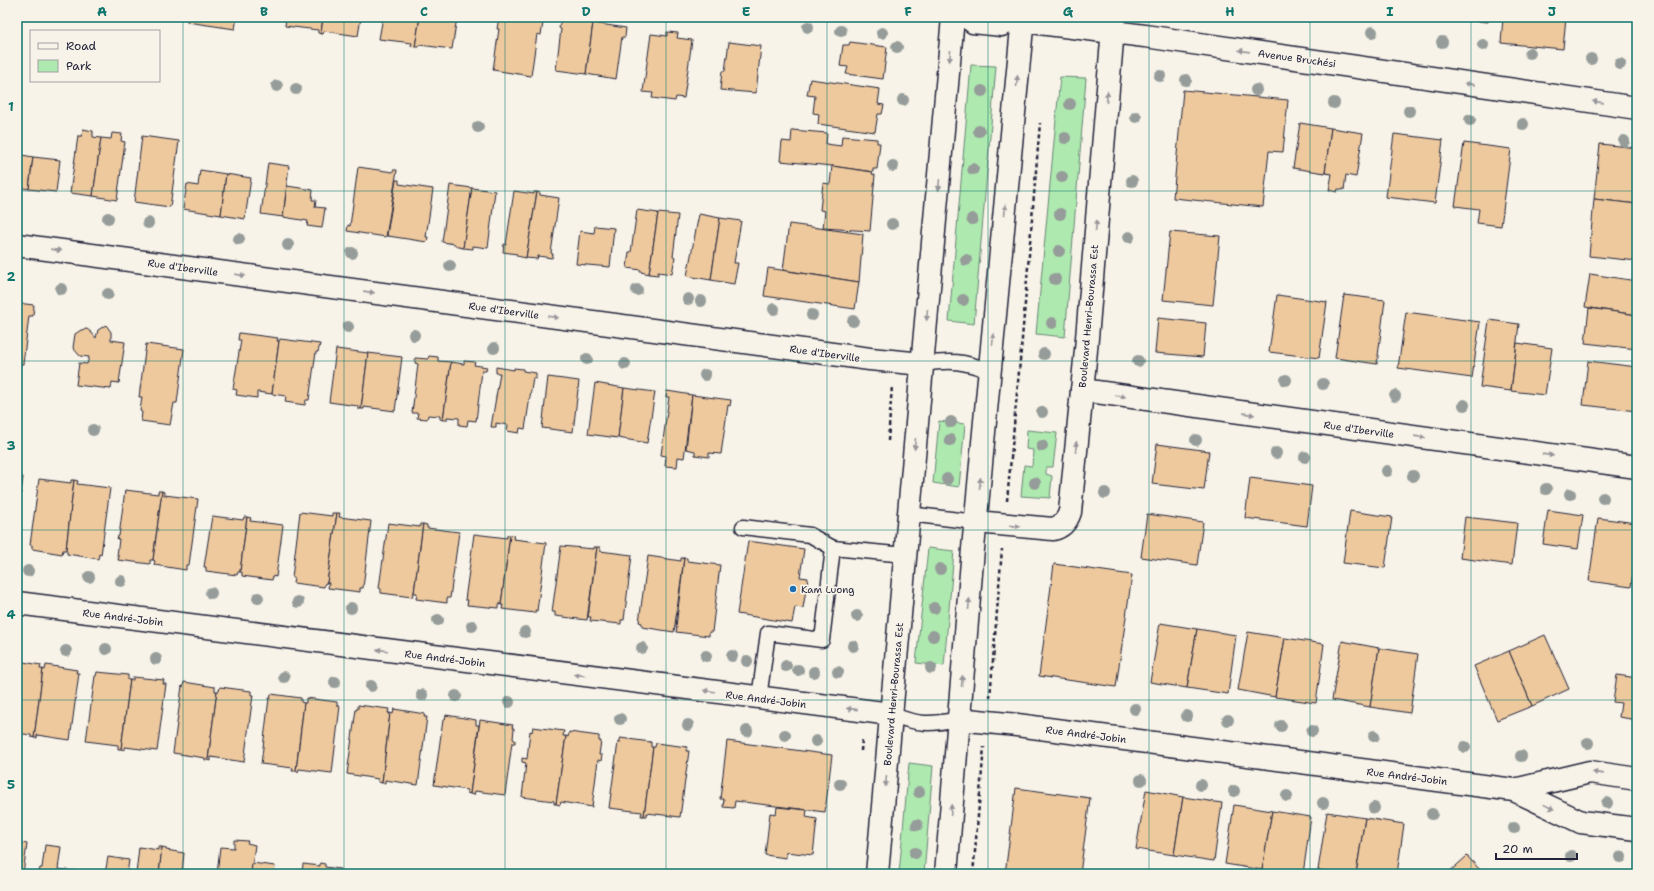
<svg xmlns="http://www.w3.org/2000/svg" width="1654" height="891" viewBox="0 0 1654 891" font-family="'Shantell Sans',sans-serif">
<rect width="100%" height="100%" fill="#f7f3e8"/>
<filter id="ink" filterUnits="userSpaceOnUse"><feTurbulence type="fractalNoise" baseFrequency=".025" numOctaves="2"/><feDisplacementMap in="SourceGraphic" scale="8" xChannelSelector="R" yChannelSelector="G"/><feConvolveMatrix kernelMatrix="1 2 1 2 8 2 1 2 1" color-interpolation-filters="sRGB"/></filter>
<g filter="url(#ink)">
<g fill="#aee9af" stroke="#688675">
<path d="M971 65 996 66 974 324 949 321Z"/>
<path d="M1060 77 1086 78 1065 337 1036 334Z"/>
<path d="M939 421 965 424 959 487 933 483Z"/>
<path d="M1027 430 1057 433 1053 467H1046V474L1052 476 1050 498 1021 496 1024 465 1032 466 1033 450 1026 449Z"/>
<path d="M928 548 954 551 944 666 916 663Z"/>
<path d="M909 763 933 766 924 874H899Z"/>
</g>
<g fill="#edc99d" stroke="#22223b">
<path d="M188 17H237L235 29 187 22Z"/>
<path d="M286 17H323L321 34 318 33V30L285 26Z"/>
<path d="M323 17H361L358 36 324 31 323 34H321Z"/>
<path d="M383 17H420L415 47 411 46 412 43 379 39Z"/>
<path d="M420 17H457L452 49 419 45 418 47H415Z"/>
<path d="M499 17H544L541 35 537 34 531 76 493 70 499 29H497Z"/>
<path d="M1451 17H1488V22L1451 18Z"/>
<path d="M1503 17H1566L1563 49 1501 43Z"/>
<path d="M561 19 593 23 586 74 556 70 561 29 559 28Z"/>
<path d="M593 23 626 28 625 37H622L616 79 586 74Z"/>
<path d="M667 32 678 33 677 38 692 40 684 98 676 97 675 101 652 98 653 93 643 92 651 34 667 36Z"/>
<path d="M729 42 761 46 756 93 720 90 722 71H725Z"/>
<path d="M850 42 887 47 883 79 846 74 848 67 840 66 843 45H849Z"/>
<path d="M810 79 880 89 878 104 884 105 882 114H878L875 132 818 124 819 114 813 113 815 96 807 95Z"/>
<path d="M1183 90 1288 100 1283 152 1269 151 1263 207 1173 198Z"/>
<path d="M1300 123 1331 128 1325 173 1293 168Z"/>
<path d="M1331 128 1363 133 1356 177 1346 175 1344 190 1338 189 1337 192 1329 190 1332 174 1325 173Z"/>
<path d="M83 129 93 131V137L101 138 93 196 70 193 78 136H82Z"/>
<path d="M792 130 827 133 826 144 841 146 842 136 877 139V143H880L877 169H873V172L832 166 780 161 782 141 791 142Z"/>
<path d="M112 133 122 134 121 141 125 142 117 200 93 196 101 138 111 139Z"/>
<path d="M1394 134 1443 140 1435 203 1386 197Z"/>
<path d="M142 136 179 141 170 207 134 202Z"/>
<path d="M1464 143 1511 149 1501 226 1477 223 1479 209 1455 206Z"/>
<path d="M1600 144 1637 148V204L1594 199Z"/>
<path d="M17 154 33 157 29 189 17 187Z"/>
<path d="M33 157 60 160 56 192 29 189Z"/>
<path d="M268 163 289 166 283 217 261 214Z"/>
<path d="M832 166 873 172 872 174 875 175 870 231 823 228 825 211 820 210 823 183 830 184Z"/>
<path d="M358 167 393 172V170H397L386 237 347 231 348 225 350 226Z"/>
<path d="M200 170 226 174 221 215 183 209 187 184 198 186Z"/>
<path d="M226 174 251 178 245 219 221 215Z"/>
<path d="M396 180H399V184L433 189 426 237H428L427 242 388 236 387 235Z"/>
<path d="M450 185 472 188 463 248 455 246V244L442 242Z"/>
<path d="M287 186 313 190 312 200H316L315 207 325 208 322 228 307 226 308 221 283 217Z"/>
<path d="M472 188 495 191 488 248 473 246V249L463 248Z"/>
<path d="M514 191 534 194V192H537L526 258 517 256V254L503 252 504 244 506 245Z"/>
<path d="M537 192 540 193V195L559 198 551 253 553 254 552 258 538 256 537 259 526 258Z"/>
<path d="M1594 199 1637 204V261L1589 256Z"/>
<path d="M637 210 658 213 649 274 641 272V270L627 268 629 252H631Z"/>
<path d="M658 213 678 215 673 257H675L672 274 658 272V275L649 274Z"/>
<path d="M699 214 720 218 711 280 687 276Z"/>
<path d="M720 218 741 221 734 263H738L734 284 711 280Z"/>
<path d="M789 224 863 234 859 282 783 270Z"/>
<path d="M595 226 614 228 610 267 576 264 580 231 594 233Z"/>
<path d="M1170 232 1220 236 1213 305 1163 300Z"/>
<path d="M768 268 859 282 855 309 764 296Z"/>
<path d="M1590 274 1637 281V315L1585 307Z"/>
<path d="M1277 295 1327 302 1319 358 1269 352Z"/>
<path d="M1344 295 1385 300 1377 364 1335 358Z"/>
<path d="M17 303 34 305 33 316H29L23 364H20V369L17 368Z"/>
<path d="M1589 308 1637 315V349L1585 343Z"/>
<path d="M1406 312 1480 322 1472 378 1398 368Z"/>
<path d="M1158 318 1206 323 1203 357 1155 353Z"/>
<path d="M1489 320 1519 324 1511 391 1480 387Z"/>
<path d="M106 325 111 332V340L125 342 119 383 112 382 111 389 76 385 79 363 87 364 89 357 80 356 73 348 75 334 81 330 87 329 92 333 96 338 98 330Z"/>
<path d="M239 333 278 338 277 341H279L272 394 257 392V398L236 395 237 390 233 389 241 340H238Z"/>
<path d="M280 339 320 344 318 352H316L309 400H306L305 405 285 402 286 396 272 394 279 341Z"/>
<path d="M1517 343 1552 348 1545 395 1511 391Z"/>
<path d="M146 344 184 349 177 403H174L170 425 141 421 142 412 140 411 142 397H139Z"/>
<path d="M336 349 368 353 361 409H358V406L329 402Z"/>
<path d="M368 353 402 357 395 411 364 407V409H361Z"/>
<path d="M429 356 438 357V361L451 362 443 420 440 419V416L428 415 427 419 417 418 418 413H412L418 364 415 363V358L428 359Z"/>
<path d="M464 361 475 362 474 365 487 367 486 371H482L476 421 468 420 467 426 459 425V418L447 417V420H443L451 362 464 364Z"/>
<path d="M1588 361 1637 367V411L1583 405Z"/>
<path d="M496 367 514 370V368L523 369V371L536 373V379L533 378 525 429 520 428 519 433 507 431 508 425 496 423V427H491L500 373H496Z"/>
<path d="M548 377 579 381 573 432 542 428Z"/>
<path d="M595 383 624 388 618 438 588 434Z"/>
<path d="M624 388 655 392 647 443 618 438Z"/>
<path d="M667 391 692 395 684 458 678 457 677 467 665 466 666 456 661 455 669 397H666Z"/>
<path d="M692 395 731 400 730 406 728 405 721 454 709 453V457L695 455V451L686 449Z"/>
<path d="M1157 444 1209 451 1204 490 1152 484Z"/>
<path d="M17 476 23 477 17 527Z"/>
<path d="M1250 478 1312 486 1307 526 1245 518Z"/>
<path d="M39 479 71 483V480H74L66 550H63L62 554 32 549V545H30Z"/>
<path d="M74 480 78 481 77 484 110 488 101 555 99 554 98 559 67 554V551L66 550Z"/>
<path d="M125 490 158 494V491H162L153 560H150V564L118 560 119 556H117L119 539H117L118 536H119Z"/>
<path d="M162 491 164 492V495L198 499 189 565H186V570L154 565 155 561 153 560Z"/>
<path d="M1548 510 1583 515 1578 549 1543 544Z"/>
<path d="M1350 511 1392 517 1385 568 1343 563Z"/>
<path d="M300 512 332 516V513H337L327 583H325L324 587 293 583 294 578H292Z"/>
<path d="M337 513H340L339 517 371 521 363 588H360V592L328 588 329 583H327Z"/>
<path d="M1147 514 1203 522 1197 565 1141 557Z"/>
<path d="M212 516 243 520 244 517H247L240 572H238L237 575 206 571V567H204Z"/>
<path d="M247 517 251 518 250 521 283 525 276 577 273 576 272 580 242 576V572H240Z"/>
<path d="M1465 517 1517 523 1512 565 1460 558Z"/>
<path d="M1598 518 1637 523V541L1631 587 1589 581Z"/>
<path d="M388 523 420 527V524H423L414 593H413L412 597 381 593V589L379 588Z"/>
<path d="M423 524 427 525V528L459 532 450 598H447V603L416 599 417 593H414Z"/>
<path d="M474 534 507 538V535H510L501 605 499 604V608L467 605 468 600H465Z"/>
<path d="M510 535 514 536 513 539 546 543 537 611 535 610V613L502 609 503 605H501Z"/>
<path d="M748 541 804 549 800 577 808 578 803 608 795 607 792 623 737 614Z"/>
<path d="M561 546 594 549V547H597L587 620 555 616V612H552Z"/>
<path d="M597 547H600V551L632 555 624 620H621V624L590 621 591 617H588Z"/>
<path d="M648 556 681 561V558H684L674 632 642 627V623L639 622Z"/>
<path d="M684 558H687V561L720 565 712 632H709V636L676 632 677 627H676Z"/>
<path d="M1054 564 1132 575 1116 687 1039 676Z"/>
<path d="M1160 623 1197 629 1187 688 1150 682Z"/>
<path d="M1197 629 1236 635 1228 694 1187 688Z"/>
<path d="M1248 632 1285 638 1275 697 1238 690Z"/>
<path d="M1545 635 1569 689 1532 706 1509 651Z"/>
<path d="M1285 638 1324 644 1316 703 1275 697Z"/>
<path d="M1342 641 1379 648 1370 707 1332 700Z"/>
<path d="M1379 648 1418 654 1410 713 1370 707Z"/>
<path d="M1509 651 1532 706 1497 720 1474 666Z"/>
<path d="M17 661 41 665 40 669H43L34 738 31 737V735L17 733Z"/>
<path d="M46 665 77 670 76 673H79L70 740 37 735V738H34L43 669 45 670Z"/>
<path d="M97 672 128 675V680H130L121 749H118V745L86 741 95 676H96Z"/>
<path d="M1617 675 1637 678V720L1619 717 1621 703 1613 702Z"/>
<path d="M133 677 164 680 163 684H166L157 751 125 747V750L121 749 130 680H133Z"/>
<path d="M184 682 215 687V691H217L208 760H205V758L173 753 182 686 183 687Z"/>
<path d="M220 687 251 691V695H253L244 762 211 757V761L208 760 217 691H219Z"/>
<path d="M271 694 301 698V702L304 703 296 771H292L293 768 261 764 269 698 270 699Z"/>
<path d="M306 698 337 702V706H340L332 773 299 769 298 772 296 771 304 703H306Z"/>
<path d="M358 705 389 709 388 713H390L382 783 378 782V779L347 774 356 709H358Z"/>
<path d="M394 709 425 714 424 717H427L418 785 385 780V783H382L390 713 393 714Z"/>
<path d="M446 715 476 720V725H479L470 794 467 793V790L434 785 443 720H445Z"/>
<path d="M480 720 513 725 512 728H514L513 739 515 740V743H512L505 795 475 791 474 795 470 794Z"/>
<path d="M533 727 564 731 563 736H566L556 804H554V801L522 797 526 763 522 762V758L527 759 530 731 532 732Z"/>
<path d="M569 732 599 736V741H601L599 755H602L601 761 598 760 592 807 561 802 560 805 556 804 566 736 568 737Z"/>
<path d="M620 738 651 742V747H653L644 816H641L642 812 609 808 618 742 620 743Z"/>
<path d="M727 741 832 755 825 812 735 801 734 808 723 807 724 799H720Z"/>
<path d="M656 743 687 747 686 751H689L680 817 647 813V816H644L653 747H655Z"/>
<path d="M1016 788 1090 798 1080 874H1005Z"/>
<path d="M1146 790 1183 797 1174 855 1136 849Z"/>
<path d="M1183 797 1222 803 1214 861 1174 855Z"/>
<path d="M1234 805 1272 811 1262 870 1225 864Z"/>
<path d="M777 807 807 810 806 817 817 819 813 855 786 852V858L765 855 770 813 776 814Z"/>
<path d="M1272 811 1311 817 1303 874H1290L1262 870Z"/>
<path d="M1327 812 1365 818 1356 874H1341L1318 870Z"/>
<path d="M1365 818 1404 824 1397 874H1356Z"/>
<path d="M234 840 248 841 247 843 255 845 251 874H217L220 847 234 848Z"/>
<path d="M17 842 27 844 23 874H17Z"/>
<path d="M45 845 61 847 58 869 65 870 64 874H41V872H39L40 868H42Z"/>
<path d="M139 847 158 850V847H162L159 874H136Z"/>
<path d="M162 847 166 848V850L184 853 182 874H159Z"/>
<path d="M1467 856 1484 874H1447Z"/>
<path d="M108 857 129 860 127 874H105Z"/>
<path d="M252 863 275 866 274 874H251Z"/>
<path d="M320 863 325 864V867L340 869V874H302L303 864 320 866Z"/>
<path d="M65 870 92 873V874H64Z"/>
</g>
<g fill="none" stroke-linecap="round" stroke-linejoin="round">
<defs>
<g id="lane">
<path d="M960 17 972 26 1002 29 1023 21"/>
<path d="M923 364C952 360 963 361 990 371"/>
<path d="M909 514 976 522"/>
<path d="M743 527 810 535 833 548"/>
<path d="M759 698 768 633 822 640 833 548 905 555"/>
<path d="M891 714C917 725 931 725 958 719"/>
</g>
<g id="street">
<path d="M1023 21 1145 36 1637 108"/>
<path d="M17 245 870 359 923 364"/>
<path d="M1082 390 1637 467"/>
<path d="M976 522 1053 529C1062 527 1067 521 1070 512L1086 350 1114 17"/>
<path d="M17 603 891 714"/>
<path d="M958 719 1017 725 1514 790 1581 822 1637 829"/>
<path d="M1514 790 1590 772 1637 779"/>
</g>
<g id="primary">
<path d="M877 874 953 17"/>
<path d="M946 874 973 549 1023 17"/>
</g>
</defs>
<use href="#lane" stroke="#22223b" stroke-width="17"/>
<use href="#street" stroke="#22223b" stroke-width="25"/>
<use href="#primary" stroke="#22223b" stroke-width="25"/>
<g stroke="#22223b" stroke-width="2.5" stroke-dasharray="4 3" stroke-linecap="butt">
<path d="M888 441 892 386"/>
<path d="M1007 501 1022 339 1040 123"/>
<path d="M990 698 1002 549"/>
<path d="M861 751 862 739"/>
<path d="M973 874 984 747"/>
</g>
<use href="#lane" stroke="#f7f3e8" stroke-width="14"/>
<use href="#street" stroke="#f7f3e8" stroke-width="22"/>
<use href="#primary" stroke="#f7f3e8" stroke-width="22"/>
</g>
<g fill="#959c99">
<circle cx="808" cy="27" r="6"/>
<circle cx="841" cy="31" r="6"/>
<circle cx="1372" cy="32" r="6"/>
<circle cx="882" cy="33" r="6"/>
<circle cx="1442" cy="42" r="6"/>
<circle cx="1483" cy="45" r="6"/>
<circle cx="897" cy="47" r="6"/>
<circle cx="1530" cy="53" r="6"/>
<circle cx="1591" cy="59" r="6"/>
<circle cx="1620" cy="64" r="6"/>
<circle cx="1160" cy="76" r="6"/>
<circle cx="1186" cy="80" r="6"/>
<circle cx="277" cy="86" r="6"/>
<circle cx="296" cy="89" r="6"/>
<circle cx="1256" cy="90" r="6"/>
<circle cx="982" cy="91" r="6"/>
<circle cx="903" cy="100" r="6"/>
<circle cx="1334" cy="103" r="6"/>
<circle cx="1070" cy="104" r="6"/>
<circle cx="1409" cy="111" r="6"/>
<circle cx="1136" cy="117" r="6"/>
<circle cx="1470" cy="120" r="6"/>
<circle cx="1523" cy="124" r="6"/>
<circle cx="478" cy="127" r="6"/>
<circle cx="979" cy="131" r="6"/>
<circle cx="1065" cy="138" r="6"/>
<circle cx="1624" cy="141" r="6"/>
<circle cx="893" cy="166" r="6"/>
<circle cx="973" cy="169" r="6"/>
<circle cx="1062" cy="177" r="6"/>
<circle cx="1132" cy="181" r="6"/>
<circle cx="1060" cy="214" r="6"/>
<circle cx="108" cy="218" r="6"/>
<circle cx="972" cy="219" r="6"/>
<circle cx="148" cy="223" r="6"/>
<circle cx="892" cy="224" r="6"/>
<circle cx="1129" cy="237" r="6"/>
<circle cx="239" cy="239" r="6"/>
<circle cx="288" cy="245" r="6"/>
<circle cx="1059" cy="251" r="6"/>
<circle cx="352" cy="253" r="6"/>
<circle cx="966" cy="260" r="6"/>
<circle cx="450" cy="266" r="6"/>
<circle cx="1055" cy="279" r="6"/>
<circle cx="61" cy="289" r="6"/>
<circle cx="637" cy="290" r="6"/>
<circle cx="108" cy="294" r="6"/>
<circle cx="688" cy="299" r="6"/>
<circle cx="963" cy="300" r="6"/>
<circle cx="701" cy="301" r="6"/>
<circle cx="774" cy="309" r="6"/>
<circle cx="812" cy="315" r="6"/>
<circle cx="853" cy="321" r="6"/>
<circle cx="1052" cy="323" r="6"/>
<circle cx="348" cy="327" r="6"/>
<circle cx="414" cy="335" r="6"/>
<circle cx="494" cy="348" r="6"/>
<circle cx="1044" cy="354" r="6"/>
<circle cx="587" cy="359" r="6"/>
<circle cx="1138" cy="361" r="6"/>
<circle cx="625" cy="364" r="6"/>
<circle cx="705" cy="375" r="6"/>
<circle cx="1286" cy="380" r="6"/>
<circle cx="1323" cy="384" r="6"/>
<circle cx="1395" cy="396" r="6"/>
<circle cx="1464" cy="405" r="6"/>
<circle cx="1042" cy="412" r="6"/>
<circle cx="951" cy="422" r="6"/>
<circle cx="93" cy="430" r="6"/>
<circle cx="950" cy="440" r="6"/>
<circle cx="1196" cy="440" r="6"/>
<circle cx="1042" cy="446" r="6"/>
<circle cx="1276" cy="453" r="6"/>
<circle cx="1305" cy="457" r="6"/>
<circle cx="1387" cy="471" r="6"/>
<circle cx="1413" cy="476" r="6"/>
<circle cx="947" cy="479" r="6"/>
<circle cx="1035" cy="483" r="6"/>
<circle cx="1546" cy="489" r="6"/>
<circle cx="1105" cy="493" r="6"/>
<circle cx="1570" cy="494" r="6"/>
<circle cx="1603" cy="498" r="6"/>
<circle cx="940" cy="569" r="6"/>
<circle cx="28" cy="571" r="6"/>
<circle cx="89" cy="577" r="6"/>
<circle cx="121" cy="581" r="6"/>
<circle cx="211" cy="593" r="6"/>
<circle cx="258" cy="598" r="6"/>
<circle cx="298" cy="602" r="6"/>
<circle cx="351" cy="608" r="6"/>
<circle cx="934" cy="608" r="6"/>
<circle cx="857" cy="616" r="6"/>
<circle cx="438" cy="620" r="6"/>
<circle cx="472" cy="626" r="6"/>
<circle cx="525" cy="632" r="6"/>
<circle cx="933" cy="636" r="6"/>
<circle cx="853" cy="646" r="6"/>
<circle cx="642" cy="648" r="6"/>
<circle cx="106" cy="649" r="6"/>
<circle cx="66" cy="651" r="6"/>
<circle cx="706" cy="656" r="6"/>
<circle cx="732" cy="656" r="6"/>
<circle cx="156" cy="659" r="6"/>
<circle cx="747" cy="661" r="6"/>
<circle cx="786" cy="666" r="6"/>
<circle cx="931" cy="668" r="6"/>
<circle cx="798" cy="670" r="6"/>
<circle cx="814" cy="672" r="6"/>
<circle cx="838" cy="672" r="6"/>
<circle cx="284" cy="677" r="6"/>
<circle cx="335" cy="682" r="6"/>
<circle cx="371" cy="686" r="6"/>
<circle cx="422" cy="695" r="6"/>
<circle cx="456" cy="696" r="6"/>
<circle cx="509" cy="702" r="6"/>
<circle cx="1135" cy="709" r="6"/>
<circle cx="1187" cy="716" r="6"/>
<circle cx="620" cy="719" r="6"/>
<circle cx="1228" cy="720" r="6"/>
<circle cx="688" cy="725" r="6"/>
<circle cx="1281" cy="726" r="6"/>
<circle cx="747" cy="731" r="6"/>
<circle cx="1312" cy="731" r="6"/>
<circle cx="785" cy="735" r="6"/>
<circle cx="1374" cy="736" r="6"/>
<circle cx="816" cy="741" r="6"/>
<circle cx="1588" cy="743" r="6"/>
<circle cx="1465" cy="747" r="6"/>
<circle cx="1521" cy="756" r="6"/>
<circle cx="1141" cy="780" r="6"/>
<circle cx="840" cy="784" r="6"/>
<circle cx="1201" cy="785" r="6"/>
<circle cx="1234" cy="791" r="6"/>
<circle cx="919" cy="792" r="6"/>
<circle cx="1287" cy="796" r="6"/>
<circle cx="1323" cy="803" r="6"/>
<circle cx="1607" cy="803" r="6"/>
<circle cx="1374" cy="808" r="6"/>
<circle cx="1432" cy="814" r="6"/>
<circle cx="917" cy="825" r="6"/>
<circle cx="1514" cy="828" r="6"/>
<circle cx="915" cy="853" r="6"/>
<circle cx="1571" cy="856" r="6"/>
<circle cx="1621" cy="857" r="6"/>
</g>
<defs><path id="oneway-solid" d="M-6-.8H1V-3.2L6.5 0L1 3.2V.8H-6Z"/></defs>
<g fill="#97959a">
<use href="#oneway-solid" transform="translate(1244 51) rotate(-172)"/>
<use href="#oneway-solid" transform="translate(950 56) rotate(95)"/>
<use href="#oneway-solid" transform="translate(1017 81) rotate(-85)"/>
<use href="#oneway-solid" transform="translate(1470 84) rotate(-172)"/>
<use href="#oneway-solid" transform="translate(1107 97) rotate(-85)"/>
<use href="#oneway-solid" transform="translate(1598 102) rotate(-172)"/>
<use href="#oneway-solid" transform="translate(939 185) rotate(95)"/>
<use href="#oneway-solid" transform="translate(1005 210) rotate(-85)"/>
<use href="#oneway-solid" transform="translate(1096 226) rotate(-85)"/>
<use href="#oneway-solid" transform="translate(56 250) rotate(8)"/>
<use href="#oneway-solid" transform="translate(240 275) rotate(8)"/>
<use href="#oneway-solid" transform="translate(369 292) rotate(8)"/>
<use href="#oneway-solid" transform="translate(927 315) rotate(95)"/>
<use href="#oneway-solid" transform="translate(553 317) rotate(8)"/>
<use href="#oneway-solid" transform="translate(993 339) rotate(-85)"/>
<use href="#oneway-solid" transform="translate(1120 396) rotate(8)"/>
<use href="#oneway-solid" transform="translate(1249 414) rotate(8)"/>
<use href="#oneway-solid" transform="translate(1420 437) rotate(8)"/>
<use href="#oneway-solid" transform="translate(915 444) rotate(95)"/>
<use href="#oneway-solid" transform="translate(1076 447) rotate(-85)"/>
<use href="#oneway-solid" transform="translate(1548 455) rotate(8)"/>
<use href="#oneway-solid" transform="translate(980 483) rotate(-85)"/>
<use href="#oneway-solid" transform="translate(1015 526) rotate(6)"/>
<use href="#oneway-solid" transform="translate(969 604) rotate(-85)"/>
<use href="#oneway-solid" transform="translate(382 650) rotate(-173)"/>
<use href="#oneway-solid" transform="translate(580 675) rotate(-173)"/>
<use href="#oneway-solid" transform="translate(962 681) rotate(-85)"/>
<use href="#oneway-solid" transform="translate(709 691) rotate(-173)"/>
<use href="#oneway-solid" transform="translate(852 709) rotate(-174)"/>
<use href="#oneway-solid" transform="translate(1598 773) rotate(-172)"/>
<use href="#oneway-solid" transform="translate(886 781) rotate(95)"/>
<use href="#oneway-solid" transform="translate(1549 807) rotate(26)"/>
<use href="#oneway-solid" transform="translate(951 810) rotate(-86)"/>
</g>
</g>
<path fill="none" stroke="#0f766e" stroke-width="1" stroke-opacity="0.55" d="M183 17V874M344 17V874M505 17V874M666 17V874M827 17V874M988 17V874M1149 17V874M1310 17V874M1471 17V874M17 191H1637M17 361H1637M17 530H1637M17 700H1637"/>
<circle fill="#1f6fb2" stroke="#f7f3e8" stroke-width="1.5" cx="793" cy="589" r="4"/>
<g text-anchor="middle" stroke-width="3.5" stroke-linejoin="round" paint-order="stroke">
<g font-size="10" fill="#22223b" stroke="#f7f3e8">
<text transform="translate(1297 58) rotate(8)" y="4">Avenue Bruchési</text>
<text transform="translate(183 267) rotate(8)" y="4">Rue d'Iberville</text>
<text transform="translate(504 310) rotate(8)" y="4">Rue d'Iberville</text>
<text transform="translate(1088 316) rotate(-85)" y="4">Boulevard Henri-Bourassa Est</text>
<text transform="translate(825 353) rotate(8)" y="4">Rue d'Iberville</text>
<text transform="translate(1359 429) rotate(8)" y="4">Rue d'Iberville</text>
<text transform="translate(123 617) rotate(7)" y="4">Rue André-Jobin</text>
<text transform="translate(445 658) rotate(7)" y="4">Rue André-Jobin</text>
<text transform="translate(893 694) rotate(-85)" y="4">Boulevard Henri-Bourassa Est</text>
<text transform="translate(766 699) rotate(7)" y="4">Rue André-Jobin</text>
<text transform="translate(1086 734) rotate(7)" y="4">Rue André-Jobin</text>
<text transform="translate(1407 776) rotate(7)" y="4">Rue André-Jobin</text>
</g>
<g font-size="10" fill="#22223b" stroke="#f7f3e8" text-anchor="start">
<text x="801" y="593">Kam Luong</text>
</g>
</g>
<rect width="1654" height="891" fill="none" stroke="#f7f3e8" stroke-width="44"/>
<rect x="30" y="30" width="130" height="52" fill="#f7f3e8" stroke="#a29fa3"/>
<rect x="38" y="43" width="20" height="6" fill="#f7f3e8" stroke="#a29fa3"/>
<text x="66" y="50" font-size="12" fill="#22223b">Road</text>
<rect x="38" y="60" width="20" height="12" fill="#aee9af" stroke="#a29fa3"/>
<text x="66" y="70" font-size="12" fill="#22223b">Park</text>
<path d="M1496 853v6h81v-6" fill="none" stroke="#22223b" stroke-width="2"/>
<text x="1502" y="853" font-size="12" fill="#22223b" stroke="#f7f3e8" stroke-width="3" paint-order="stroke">20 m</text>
<rect x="22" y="22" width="1610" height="847" fill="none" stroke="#0f766e" stroke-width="1.5"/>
<g font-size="13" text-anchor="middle" font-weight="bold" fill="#0f766e">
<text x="102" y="16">A</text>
<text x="264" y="16">B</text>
<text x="424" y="16">C</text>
<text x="586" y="16">D</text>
<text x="746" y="16">E</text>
<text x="908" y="16">F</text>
<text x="1068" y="16">G</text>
<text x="1230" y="16">H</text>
<text x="1390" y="16">I</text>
<text x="1552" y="16">J</text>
<text x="11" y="111">1</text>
<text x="11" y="281">2</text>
<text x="11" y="450">3</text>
<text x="11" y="619">4</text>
<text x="11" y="789">5</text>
</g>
</svg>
